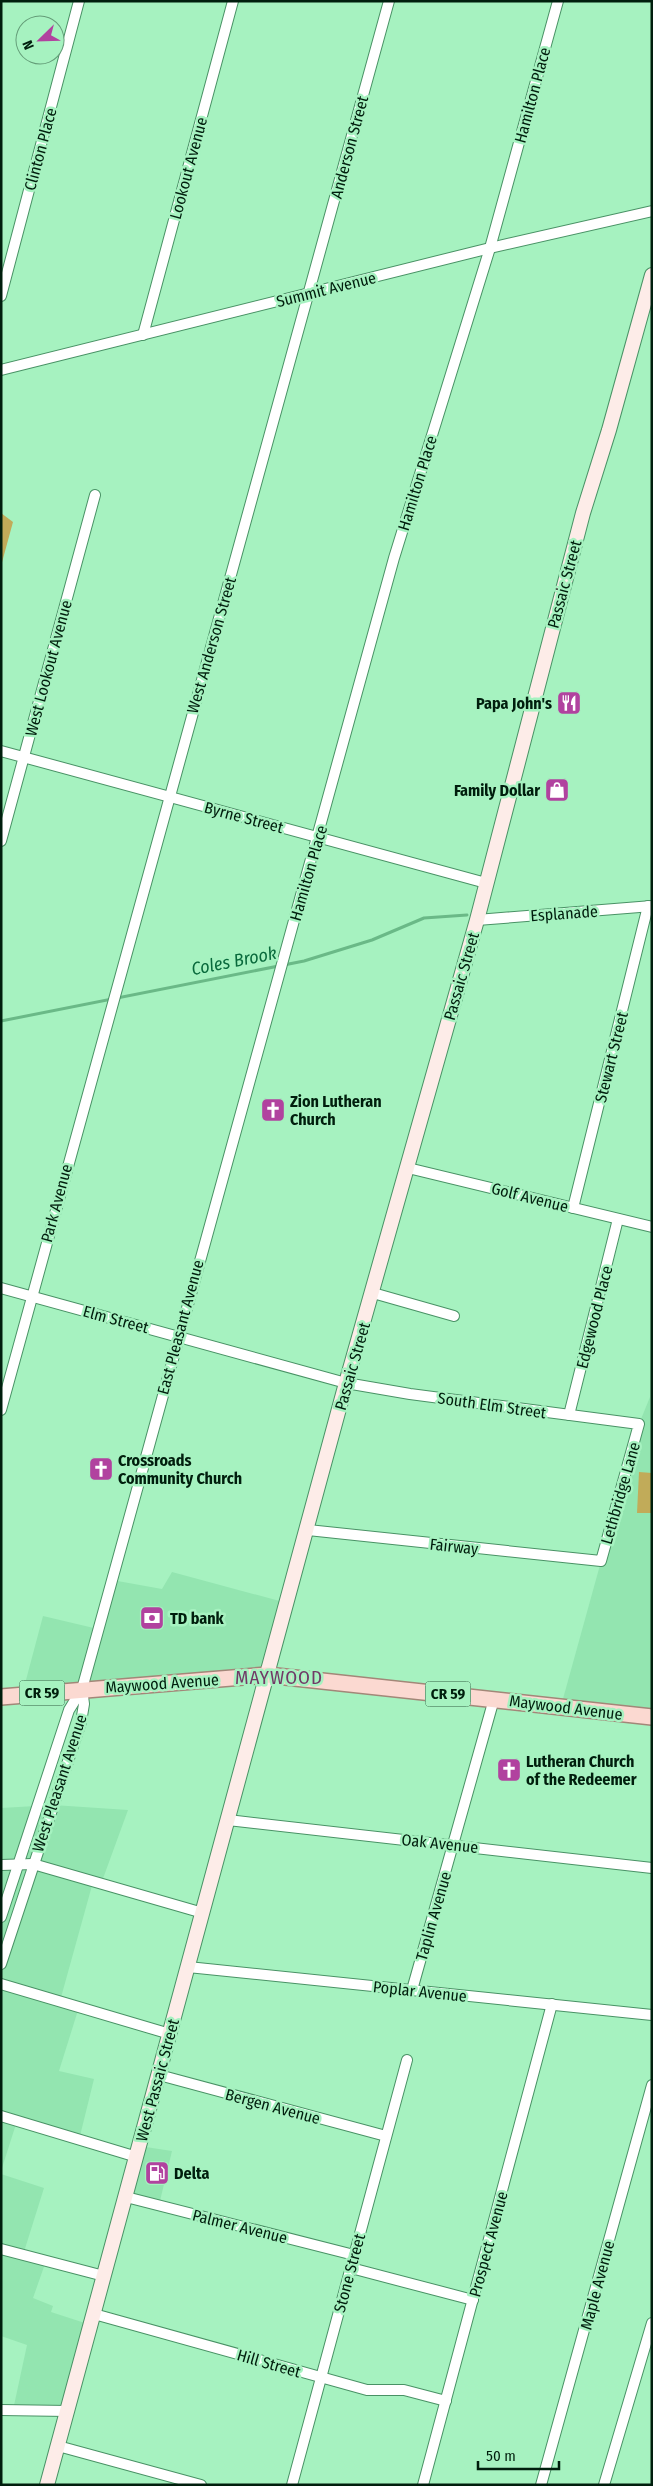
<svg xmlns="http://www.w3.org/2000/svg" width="653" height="2486" viewBox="0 0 653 2486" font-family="'Fira Sans Condensed',sans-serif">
<rect width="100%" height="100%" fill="#a6f2c0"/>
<g fill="#93e5b0">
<path d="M650 1397 652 1717 561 1706 639 1424Z"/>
<path d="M172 1572 287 1603 267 1675 22 1695 43 1616 98 1629 112 1580 162 1589Z"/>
<path d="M53 1805 128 1810 101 1884 93 1882 60 2001 79 2007 59 2071 94 2079 79 2140 17 2121 1 2171V1808Z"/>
<path d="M139 2146 172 2151 159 2205 126 2197Z"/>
<path d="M1 2174 44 2188 23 2255 46 2261 33 2298 53 2306 51 2312 91 2325 68 2411 13 2410 27 2345 1 2336Z"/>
</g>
<g fill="#c1ab59">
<path d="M1 513 13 522 1 566Z"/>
<path d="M639 1472 652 1473V1513H637Z"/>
</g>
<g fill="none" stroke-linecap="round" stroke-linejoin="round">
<path stroke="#6ab987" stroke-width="3" d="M1 1021 304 961 372 940 424 918 467 915"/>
<defs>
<g id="minor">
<path d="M1 296 79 1"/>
<path d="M143 335 233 1"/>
<path d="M1 370 490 248 652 211"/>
<path d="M1 751 486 883"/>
<path d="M1 841 95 495"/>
<path d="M477 920 652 906"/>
<path d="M408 1168 652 1227"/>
<path d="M573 1208 648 906"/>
<path d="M1 1288 346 1383 410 1394 639 1424 601 1561 308 1530"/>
<path d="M373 1293 454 1316"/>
<path d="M1 1410 389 1"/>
<path d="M569 1415 618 1219"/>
<path d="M228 1820 652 1868"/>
<path d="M1 1865 33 1864 203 1913"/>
<path d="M1 1917 69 1710 82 1689"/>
<path d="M1 1964 81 1722 84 1704 82 1689 394 558 490 248 558 1"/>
<path d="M188 1967 652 2015"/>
<path d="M1 1984 170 2034"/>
<path d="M412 1990 494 1699"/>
<path d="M159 2075 386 2136"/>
<path d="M1 2116 137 2157"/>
<path d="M126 2197 354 2255"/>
<path d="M1 2249 104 2276"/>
<path d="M351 2268 473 2300"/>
<path d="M94 2314 367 2390H404L446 2401"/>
<path d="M1 2410 68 2411"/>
<path d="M58 2446 201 2485"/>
<path d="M292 2485 407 2060"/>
<path d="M423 2485 552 2004"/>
<path d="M541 2485 652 2085"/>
<path d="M604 2485 652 2323"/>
</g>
<path id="secondary" d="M47 2485 346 1383 477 920 583 513 609 430 652 275"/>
<path id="primary" d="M1 1697 267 1675 652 1717"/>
</defs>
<use href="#minor" stroke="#499265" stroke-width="12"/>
<use href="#secondary" stroke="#499265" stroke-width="16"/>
<use href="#primary" stroke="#a28778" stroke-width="18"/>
<use href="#minor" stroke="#fff" stroke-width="10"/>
<use href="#secondary" stroke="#fdece8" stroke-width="14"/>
<use href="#primary" stroke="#fbd9d1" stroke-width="15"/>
</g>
<defs>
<symbol id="restaurant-square" viewBox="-11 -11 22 22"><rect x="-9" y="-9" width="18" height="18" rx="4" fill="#b1429f" stroke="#a6f2c0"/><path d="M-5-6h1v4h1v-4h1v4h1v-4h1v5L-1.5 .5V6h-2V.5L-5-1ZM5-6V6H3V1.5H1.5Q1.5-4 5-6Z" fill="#fff"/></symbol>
<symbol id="shop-square" viewBox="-11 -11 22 22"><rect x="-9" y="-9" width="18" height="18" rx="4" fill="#b1429f" stroke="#a6f2c0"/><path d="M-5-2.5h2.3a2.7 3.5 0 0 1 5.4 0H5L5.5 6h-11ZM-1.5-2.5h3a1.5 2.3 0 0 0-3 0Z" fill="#fff"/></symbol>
<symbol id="church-square" viewBox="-11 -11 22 22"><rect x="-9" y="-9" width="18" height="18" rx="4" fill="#b1429f" stroke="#a6f2c0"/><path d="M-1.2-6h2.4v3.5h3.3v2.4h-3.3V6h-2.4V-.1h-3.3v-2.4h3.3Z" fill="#fff"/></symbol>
<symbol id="bank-square" viewBox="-11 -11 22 22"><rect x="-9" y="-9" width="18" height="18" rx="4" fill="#b1429f" stroke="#a6f2c0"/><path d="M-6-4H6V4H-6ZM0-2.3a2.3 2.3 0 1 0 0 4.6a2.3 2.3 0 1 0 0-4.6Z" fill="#fff"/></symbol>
<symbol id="fuel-square" viewBox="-11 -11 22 22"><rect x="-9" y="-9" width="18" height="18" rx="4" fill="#b1429f" stroke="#a6f2c0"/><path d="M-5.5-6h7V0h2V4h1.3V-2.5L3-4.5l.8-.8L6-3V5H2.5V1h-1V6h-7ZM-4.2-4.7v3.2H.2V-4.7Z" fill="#fff"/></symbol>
</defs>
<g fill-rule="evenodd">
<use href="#restaurant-square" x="555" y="689" width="28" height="28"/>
<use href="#shop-square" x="543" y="776" width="28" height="28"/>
<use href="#church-square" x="259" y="1096" width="28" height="28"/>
<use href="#church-square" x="87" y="1455" width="28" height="28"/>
<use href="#bank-square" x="138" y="1604" width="28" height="28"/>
<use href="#church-square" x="495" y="1756" width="28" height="28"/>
<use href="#fuel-square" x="143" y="2159" width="28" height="28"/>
</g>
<g text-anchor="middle" stroke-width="5" stroke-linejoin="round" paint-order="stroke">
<g fill="#a6f2c0" stroke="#325e43" stroke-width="1">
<rect x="19.5" y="1680.5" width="45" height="25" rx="4"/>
<rect x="425.5" y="1681.5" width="45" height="25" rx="4"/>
</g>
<g font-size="15" font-weight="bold" fill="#001e0d">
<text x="42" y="1698">CR 59</text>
<text x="448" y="1699">CR 59</text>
</g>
<g font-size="16" fill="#001e0d" stroke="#a6f2c0">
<text transform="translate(532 95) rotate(-75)" y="6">Hamilton Place</text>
<text transform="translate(349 147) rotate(-75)" y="6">Anderson Street</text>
<text transform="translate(40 149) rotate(-75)" y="6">Clinton Place</text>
<text transform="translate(188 168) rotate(-75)" y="6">Lookout Avenue</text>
<text transform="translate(326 289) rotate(-14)" y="6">Summit Avenue</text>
<text transform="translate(417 483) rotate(-73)" y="6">Hamilton Place</text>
<text transform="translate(564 584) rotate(-75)" y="6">Passaic Street</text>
<text transform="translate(211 645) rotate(-74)" y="6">West Anderson Street</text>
<text transform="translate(48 668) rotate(-75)" y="6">West Lookout Avenue</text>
<text transform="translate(244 817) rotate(15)" y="6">Byrne Street</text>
<text transform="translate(308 873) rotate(-74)" y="6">Hamilton Place</text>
<text transform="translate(564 913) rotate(-4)" y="6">Esplanade</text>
<text transform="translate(461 976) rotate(-74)" y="6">Passaic Street</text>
<text transform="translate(611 1057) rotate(-76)" y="6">Stewart Street</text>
<text transform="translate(530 1197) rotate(14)" y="6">Golf Avenue</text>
<text transform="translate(56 1203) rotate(-75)" y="6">Park Avenue</text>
<text transform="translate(594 1317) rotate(-76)" y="6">Edgewood Place</text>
<text transform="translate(116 1319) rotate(15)" y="6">Elm Street</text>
<text transform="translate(180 1327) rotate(-75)" y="6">East Pleasant Avenue</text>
<text transform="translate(352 1366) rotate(-74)" y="6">Passaic Street</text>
<text transform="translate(492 1405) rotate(8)" y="6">South Elm Street</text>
<text transform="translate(620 1493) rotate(-74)" y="6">Lethbridge Lane</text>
<text transform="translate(454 1546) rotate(6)" y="6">Fairway</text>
<text transform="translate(162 1683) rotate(-4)" y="6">Maywood Avenue</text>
<text transform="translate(566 1707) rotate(7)" y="6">Maywood Avenue</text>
<text transform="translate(59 1783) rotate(-72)" y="6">West Pleasant Avenue</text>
<text transform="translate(440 1843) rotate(6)" y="6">Oak Avenue</text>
<text transform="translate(433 1916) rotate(-74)" y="6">Taplin Avenue</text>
<text transform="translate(420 1991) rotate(6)" y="6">Poplar Avenue</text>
<text transform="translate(157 2080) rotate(-75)" y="6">West Passaic Street</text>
<text transform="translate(273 2106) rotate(15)" y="6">Bergen Avenue</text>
<text transform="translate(240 2226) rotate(14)" y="6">Palmer Avenue</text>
<text transform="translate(488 2244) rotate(-75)" y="6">Prospect Avenue</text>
<text transform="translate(349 2273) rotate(-75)" y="6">Stone Street</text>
<text transform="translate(597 2285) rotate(-75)" y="6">Maple Avenue</text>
<text transform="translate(269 2363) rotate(16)" y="6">Hill Street</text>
</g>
<g font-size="16" font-weight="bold" fill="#001e0d" stroke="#a6f2c0" text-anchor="start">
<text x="552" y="709" text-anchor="end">Papa John's</text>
<text x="540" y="796" text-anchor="end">Family Dollar</text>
<text x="290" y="1107">Zion Lutheran<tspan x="290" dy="18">Church</tspan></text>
<text x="118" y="1466">Crossroads<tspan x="118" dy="18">Community Church</tspan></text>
<text x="170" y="1624">TD bank</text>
<text x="526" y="1767">Lutheran Church<tspan x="526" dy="18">of the Redeemer</tspan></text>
<text x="174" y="2179">Delta</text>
</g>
<g font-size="18" font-style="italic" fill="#08693b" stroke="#a6f2c0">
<text transform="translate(234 961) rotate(-11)" y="6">Coles Brook</text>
</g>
<g font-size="19" letter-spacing="1" fill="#713966" stroke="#a6f2c0">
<text x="279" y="1684">MAYWOOD</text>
</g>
</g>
<rect width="653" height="2486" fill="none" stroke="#001e0d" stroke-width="5"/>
<g transform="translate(40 40) rotate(247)"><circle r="24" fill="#a6f2c0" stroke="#649d78"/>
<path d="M0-4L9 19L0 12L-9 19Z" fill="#b1429f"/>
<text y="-8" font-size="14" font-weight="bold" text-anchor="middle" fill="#001e0d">N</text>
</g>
<path d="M478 2461v8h81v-8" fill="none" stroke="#001e0d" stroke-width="2.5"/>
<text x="486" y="2461" font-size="15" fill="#001e0d" stroke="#a6f2c0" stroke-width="4" paint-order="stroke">50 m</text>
</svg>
